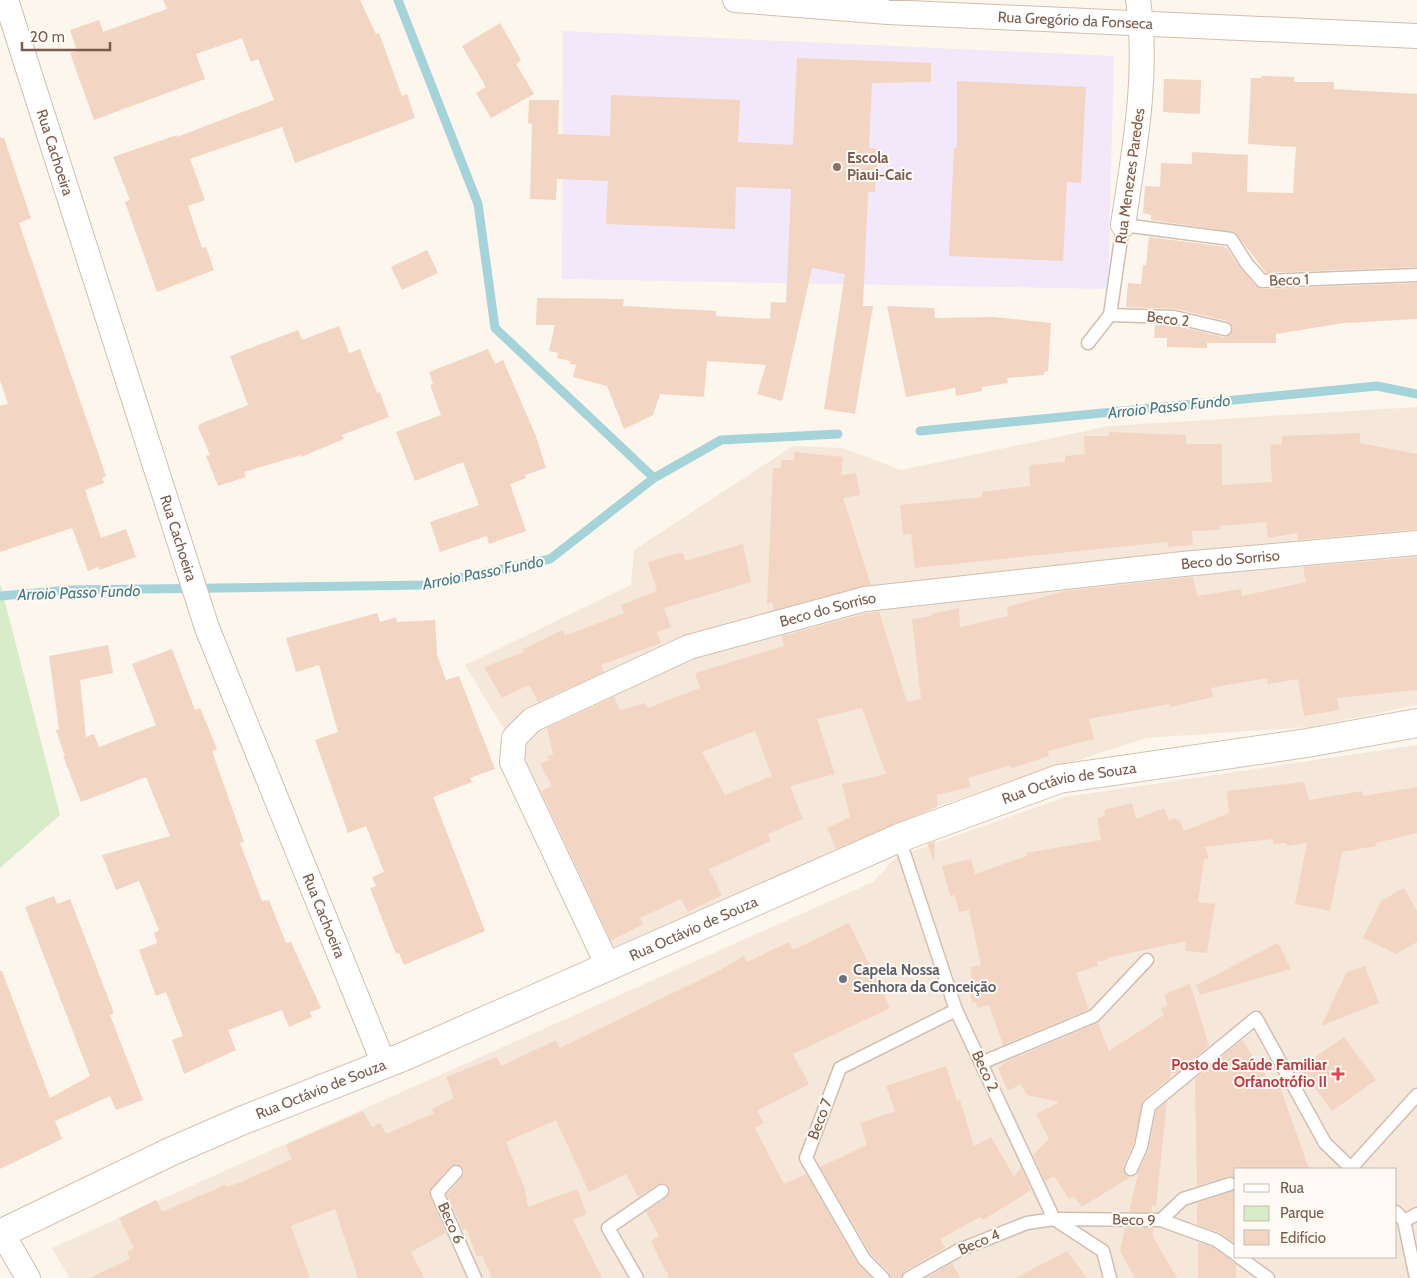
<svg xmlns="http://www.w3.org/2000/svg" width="1417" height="1278" viewBox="0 0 1417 1278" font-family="Cabin,sans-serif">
<rect width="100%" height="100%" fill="#fdf6ec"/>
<g fill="#f5e8da" fill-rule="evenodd">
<path d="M1417 407V705L1311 727 1146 738 914 814 610 951 535 781 465 665 631 585 634 550 793 446 843 448 901 470 1109 426Z"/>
<path d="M1417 745V1278H69L52 1248 873 882 896 857 1065 797ZM1236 1169H1396V1257H1236Z"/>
</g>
<path fill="#f3e8fa" d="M563 31 1114 56 1108 289 562 279Z"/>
<path fill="#d8ecc9" d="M0 583 60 815 0 868Z"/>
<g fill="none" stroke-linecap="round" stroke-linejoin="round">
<g stroke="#a5d3da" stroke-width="9">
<path d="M398 0 478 204 495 328 654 478"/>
<path d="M920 431 1377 386 1417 394"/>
<path d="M0 596 70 590 426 585 550 559 654 478 721 440 838 434"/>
</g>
</g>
<g fill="#f3d5c3" fill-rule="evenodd">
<path d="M163 0H360L376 34 379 33 402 96 407 94 415 118 295 163 282 127 190 159 205 200 188 206 202 248 206 247 214 270 157 292 125 202 130 200 113 157 177 135V137L274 100 258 59 251 62 242 38 196 54 205 79 94 120 70 53 77 51 70 30 99 20 103 32 167 9Z"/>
<path d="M500 23 521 60 516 64 534 94 491 118 476 93 486 87 462 46Z"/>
<path d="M797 58 931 63V82L872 83 869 148 878 149 875 192H868L863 306H873L855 414 824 409 845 274 812 268 782 401 757 394 766 365 707 361 704 397 660 394 653 415 624 429 607 386 573 377 576 365 570 364 571 361 557 358 558 353 549 351 555 325H536L537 298 624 299 623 306 716 311V316L770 319 771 302 786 303 791 189 736 187 735 229 606 224 608 181 557 179 556 200 530 199 532 124 528 123 529 100H559L558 134 610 136 611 95 740 100 738 142 793 145Z"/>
<path d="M1262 76 1294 77V82H1334V89L1417 94V267L1266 273 1235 232 1151 220V215L1143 213 1145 186 1160 187 1161 163 1192 164V152L1248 155 1247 192 1293 193 1296 147 1248 144 1251 78H1261Z"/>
<path d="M1164 79 1201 80 1200 114 1163 112Z"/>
<path d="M957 81 1086 87 1081 183 1067 182 1063 261 949 256 954 148H957Z"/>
<path d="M0 138H4L31 218 19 223 106 476 102 478 104 483 85 490 101 538 126 529 136 557 99 570 98 567 88 571 72 528 0 552V406L8 404 0 380Z"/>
<path d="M1149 237 1226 247 1241 269 1256 286 1262 289 1417 283V319L1344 323 1276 334V343H1207V348L1167 347V338H1154L1155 325H1173L1224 337 1231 334 1233 327 1227 321 1176 309 1126 307 1128 283 1141 284 1143 265H1146Z"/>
<path d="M427 250 438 273 402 290 391 267Z"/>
<path d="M887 306 934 308 935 318 994 317 1051 323 1048 371 1044 372V375L1007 378 1008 383 982 387V391L956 396 955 388 906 397Z"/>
<path d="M339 326 349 353 360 349 377 393 380 392 389 417 342 435 344 439 301 457V455L244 472 246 477 218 486 206 456 210 455 198 427 200 424 248 405 230 356 298 330 302 340Z"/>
<path d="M488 349 495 364 503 360 536 436 546 468 525 475 526 478 510 484 526 531 489 544 487 536 440 552 430 522 479 505 463 462 415 481 396 432 441 415 430 385 433 384 429 372Z"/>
<path d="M1109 432 1186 435V444H1222V485L1272 482 1270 445 1282 444V436L1360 433V443L1417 454V529L1298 540 1297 533 1268 538 1266 522 1220 526V530L1192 531 1193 545 1168 547 1167 542 915 568 911 534 903 535 900 505 982 497V492L1030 486 1029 465 1065 462V456L1085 454 1084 436H1109Z"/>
<path d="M794 452 843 457 841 475 856 473 860 495 843 498 871 585 774 610 772 602 767 604 773 468H781V460H794Z"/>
<path d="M743 544 751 582 664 608 671 627 657 632 661 643 601 665 604 672 538 702 529 685 502 698 484 667 524 652 523 649 563 630 565 636 624 613 621 605 657 591 648 562 679 553H683L685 561Z"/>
<path d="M1417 557V690L1337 698 1339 710 1304 716 1298 679 1268 684 1267 678 1211 688 1213 697 1170 707 1169 704 1089 719 1094 739 1048 751 1049 756 1013 768 1008 766 968 778 971 787 937 795V807L836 849 827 828 850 817 842 784 886 774 862 708 817 719 835 774 790 786 803 819 768 834 771 841 709 869 722 895 688 912 681 899 640 918 643 924 611 941 541 791 552 786 540 764 549 760 547 757 553 754 547 728 614 697 620 710 645 703 648 708 700 688 695 673 784 646 782 636 868 613 879 611 907 702 921 699 912 619 931 616V614L959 608 960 627 1008 616 1007 607 1065 591 1193 577 1197 596 1241 589 1242 596 1306 582 1303 567ZM755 731 772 776 725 795 702 752Z"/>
<path d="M377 613 380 622 396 617 397 622 435 620 437 655 446 680 459 676 495 769 470 778 472 782 433 797 485 931 404 965 399 953 396 954 370 888 376 886 372 877 384 872 366 826 348 833 315 740 338 732 319 665 296 672 286 638Z"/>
<path d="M108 645 113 673 80 680 86 737 94 734 99 747 156 725 132 664 172 649 195 710 200 708 217 749 212 751 244 842 240 843 262 901 269 900 286 943 291 942 321 1008 310 1012 312 1017 289 1027 282 1010 228 1030 236 1050 184 1074 172 1040 183 1036 166 992 156 996 139 950 157 943 154 933 159 930 139 881 116 890 102 855 170 836 146 777 81 802 63 756H65L56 730 59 729 49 656Z"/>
<path d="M1304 782 1309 800 1362 791 1363 796 1417 787V833L1376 843V846L1342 852 1330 911 1295 904 1307 843 1287 846 1286 843 1273 844V839L1205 847 1209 858 1204 860 1198 902 1215 904 1207 953 1185 951 1186 941 1107 958V960L1097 962 1098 966 1076 973 1089 1009 1003 1045 989 1005 977 1008 976 1002 972 1003 967 982 972 980 970 967 981 965 969 910 959 912 955 895 950 896 942 866 971 859 975 874 1027 856 1026 853 1101 840 1097 819 1105 815 1104 810 1132 803 1136 819 1164 808 1169 820 1176 818 1177 821 1179 820 1184 831 1229 813 1227 791Z"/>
<path d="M935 841 934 861 927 844Z"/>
<path d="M1404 888 1417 911V942L1396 954 1363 938 1381 901Z"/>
<path d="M54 896 57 904 70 899 114 1013 110 1015 143 1100 116 1110 110 1096 55 1121 62 1139 0 1169V971H2L50 1098 90 1076 25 907Z"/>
<path d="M849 923 890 1008 793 1054 809 1084 757 1111 764 1123 755 1128 784 1184 806 1174 857 1263 872 1278H669L651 1241 659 1236 646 1212 667 1197 670 1191 668 1186 662 1183 658 1184 638 1197 626 1174 589 1192 556 1120 506 1142 525 1189 528 1207 577 1189 587 1214 573 1220 602 1278H492L482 1255 477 1257 466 1228 463 1230 447 1195 464 1174V1169L457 1164 450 1167 429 1192 446 1233 411 1252 424 1278H358L335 1209 291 1226 310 1278H90L130 1259 127 1252 134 1248 119 1218 156 1200 162 1212 225 1185 226 1187 239 1183 292 1159 286 1145 363 1111 372 1127 380 1123 386 1134 434 1113 432 1109 454 1098 446 1077 497 1057 501 1066 556 1040 560 1048 720 970 744 956 747 962 789 942 793 950Z"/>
<path d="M1278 943 1291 969 1200 995 1196 985Z"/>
<path d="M1365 966 1379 1003 1321 1026 1347 972Z"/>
<path d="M1190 983 1209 1046 1177 1073H1171L1170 1078 1143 1100 1133 1145 1123 1166 1124 1173 1130 1177 1082 1207 1074 1196 1069 1199 1054 1176 1045 1181 1033 1155 1049 1139 1036 1114 1060 1102 1027 1095 1021 1084 1008 1091 998 1068 1008 1061 1098 1023 1109 1051 1164 1015 1161 1009 1168 1005 1164 995Z"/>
<path d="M1344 1037 1376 1080 1332 1111 1300 1068Z"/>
<path d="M1242 1040 1274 1088 1279 1084 1309 1169H1236V1178L1228 1176 1197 1186 1195 1079Z"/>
<path d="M946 1066 957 1101 960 1100 974 1146 991 1137 1014 1176 1021 1168 1031 1190 983 1220 980 1217 940 1239 945 1248 905 1271 901 1278H891L889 1272 871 1254 820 1167 867 1145 860 1123 895 1111 886 1086Z"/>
<path d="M1167 1101 1156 1206 1152 1205V1212H1129L1138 1173 1149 1149 1156 1110Z"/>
<path d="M1236 1190V1244L1219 1232 1197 1225V1203Z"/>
<path d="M1125 1228H1153V1237L1177 1278H1135L1120 1251Z"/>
<path d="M1198 1242 1212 1247 1232 1261 1236 1265V1278H1198Z"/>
<path d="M1067 1251 1087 1278H1016Z"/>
<path d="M952 1263 960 1278H926Z"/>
</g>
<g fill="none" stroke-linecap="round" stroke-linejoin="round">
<defs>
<g id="lane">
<path d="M1110 315 1174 317 1225 329"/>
<path d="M1088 343 1110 315 1123 225 1231 239 1247 264 1262 281 1417 275"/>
<path d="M899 838 956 1010 1054 1219 1103 1251 1110 1278"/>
<path d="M981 1063 1094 1016 1147 960"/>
<path d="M1351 1168 1417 1095"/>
<path d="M1131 1169 1141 1147 1149 1106 1256 1018 1325 1143 1352 1169"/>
<path d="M456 1172 437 1193 475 1278"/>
<path d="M1396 1212 1404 1221 1416 1278"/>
<path d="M1161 1220 1183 1199 1230 1184"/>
<path d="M1404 1221 1417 1214"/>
<path d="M1239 1257 1268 1278"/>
<path d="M637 1278 608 1228 662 1191"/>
<path d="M883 1278 864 1259 806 1158 840 1068 956 1010"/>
<path d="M909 1278 959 1250 1027 1223 1054 1219 1161 1220 1216 1240 1236 1254"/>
</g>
<g id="street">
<path id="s1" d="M6 0 207 628 384 1064"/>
<path id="s2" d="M735 0 888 12 1417 36"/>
<path d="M1123 225C1134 151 1149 75 1138 0"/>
<path id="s3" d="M608 966 512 762 514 738 532 720 689 647 865 599 1183 564 1417 543"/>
<path d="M2 1233 28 1278"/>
</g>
<g id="secondary">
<path id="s4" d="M0 1234 172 1151 241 1121 405 1056 899 838 1059 779 1307 743 1417 723"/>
</g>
</defs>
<use href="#lane" stroke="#d1beb0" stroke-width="15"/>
<use href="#street" stroke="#d1beb0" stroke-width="26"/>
<use href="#secondary" stroke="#d6c0b0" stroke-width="30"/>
<use href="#lane" stroke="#fff" stroke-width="12"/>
<use href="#street" stroke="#fff" stroke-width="24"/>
<use href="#secondary" stroke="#fff" stroke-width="28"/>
</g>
<circle fill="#8d6e63" stroke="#fffaf3" stroke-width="2" cx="837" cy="167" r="5"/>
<circle fill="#6b7280" stroke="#fffaf3" stroke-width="2" cx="843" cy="979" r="5"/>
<path fill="#e0444e" stroke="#fffaf3" stroke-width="2" d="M1335.5 1066.5h5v5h5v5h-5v5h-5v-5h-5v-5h5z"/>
<g text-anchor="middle" stroke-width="4" stroke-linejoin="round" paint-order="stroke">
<g font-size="15" fill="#7a5c4d" stroke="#fffaf3">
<text dy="5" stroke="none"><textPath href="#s2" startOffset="341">Rua Gregório da Fonseca</textPath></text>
<text dy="5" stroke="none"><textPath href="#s1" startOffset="160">Rua Cachoeira</textPath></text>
<text transform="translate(1130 176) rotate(-82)" y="5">Rua Menezes Paredes</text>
<text transform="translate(1289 280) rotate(-2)" y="5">Beco 1</text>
<text transform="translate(1168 319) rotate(7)" y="5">Beco 2</text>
<text dy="5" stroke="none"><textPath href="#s1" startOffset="565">Rua Cachoeira</textPath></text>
<text dy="5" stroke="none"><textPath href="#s3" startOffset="998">Beco do Sorriso</textPath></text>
<text dy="5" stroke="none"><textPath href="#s3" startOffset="592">Beco do Sorriso</textPath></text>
<text dy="5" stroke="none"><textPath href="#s4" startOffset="1162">Rua Octávio de Souza</textPath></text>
<text dy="5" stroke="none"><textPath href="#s1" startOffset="970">Rua Cachoeira</textPath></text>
<text dy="5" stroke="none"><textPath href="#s4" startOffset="758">Rua Octávio de Souza</textPath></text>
<text transform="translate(985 1071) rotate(65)" y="5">Beco 2</text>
<text dy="5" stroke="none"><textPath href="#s4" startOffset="352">Rua Octávio de Souza</textPath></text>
<text transform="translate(820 1119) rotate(-69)" y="5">Beco 7</text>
<text transform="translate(1134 1220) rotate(2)" y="5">Beco 9</text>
<text transform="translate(451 1223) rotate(66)" y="5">Beco 6</text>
<text transform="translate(979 1242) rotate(-23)" y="5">Beco 4</text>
</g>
<g font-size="15" font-weight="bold" fill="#785e54" stroke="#fffaf3" text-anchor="start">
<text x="847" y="163">Escola<tspan x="847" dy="17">Piaui-Caic</tspan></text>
</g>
<g font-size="15" font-weight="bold" fill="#5b616d" stroke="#fffaf3" text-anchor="start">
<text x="853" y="975">Capela Nossa<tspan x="853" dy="17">Senhora da Conceição</tspan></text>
</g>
<g font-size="15" font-weight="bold" fill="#be3a42" stroke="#fffaf3" text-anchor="end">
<text x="1327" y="1070">Posto de Saúde Familiar<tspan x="1327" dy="17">Orfanotrófio II</tspan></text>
</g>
<g font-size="16" font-style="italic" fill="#437c86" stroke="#fffaf3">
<text transform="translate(1169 406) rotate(-6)" y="6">Arroio Passo Fundo</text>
<text transform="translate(483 572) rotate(-11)" y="6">Arroio Passo Fundo</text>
<text transform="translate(79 592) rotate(-2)" y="6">Arroio Passo Fundo</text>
</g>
</g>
<rect x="1234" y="1168" width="162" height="90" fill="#fffaf3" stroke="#cabbb1"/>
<rect x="1244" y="1184" width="25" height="8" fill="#ffffff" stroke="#cabbb1"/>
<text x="1280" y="1193" font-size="15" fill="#7a5c4d">Rua</text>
<rect x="1244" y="1206" width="25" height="15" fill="#d8ecc9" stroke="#cabbb1"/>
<text x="1280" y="1218" font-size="15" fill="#7a5c4d">Parque</text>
<rect x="1244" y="1230" width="25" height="15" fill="#f3d5c3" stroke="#cabbb1"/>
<text x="1280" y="1243" font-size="15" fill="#7a5c4d">Edifício</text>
<path d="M22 42v8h88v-8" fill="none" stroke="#7a5c4d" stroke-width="2.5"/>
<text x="30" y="42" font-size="15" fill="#7a5c4d" stroke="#fffaf3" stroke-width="4" paint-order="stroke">20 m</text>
</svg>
